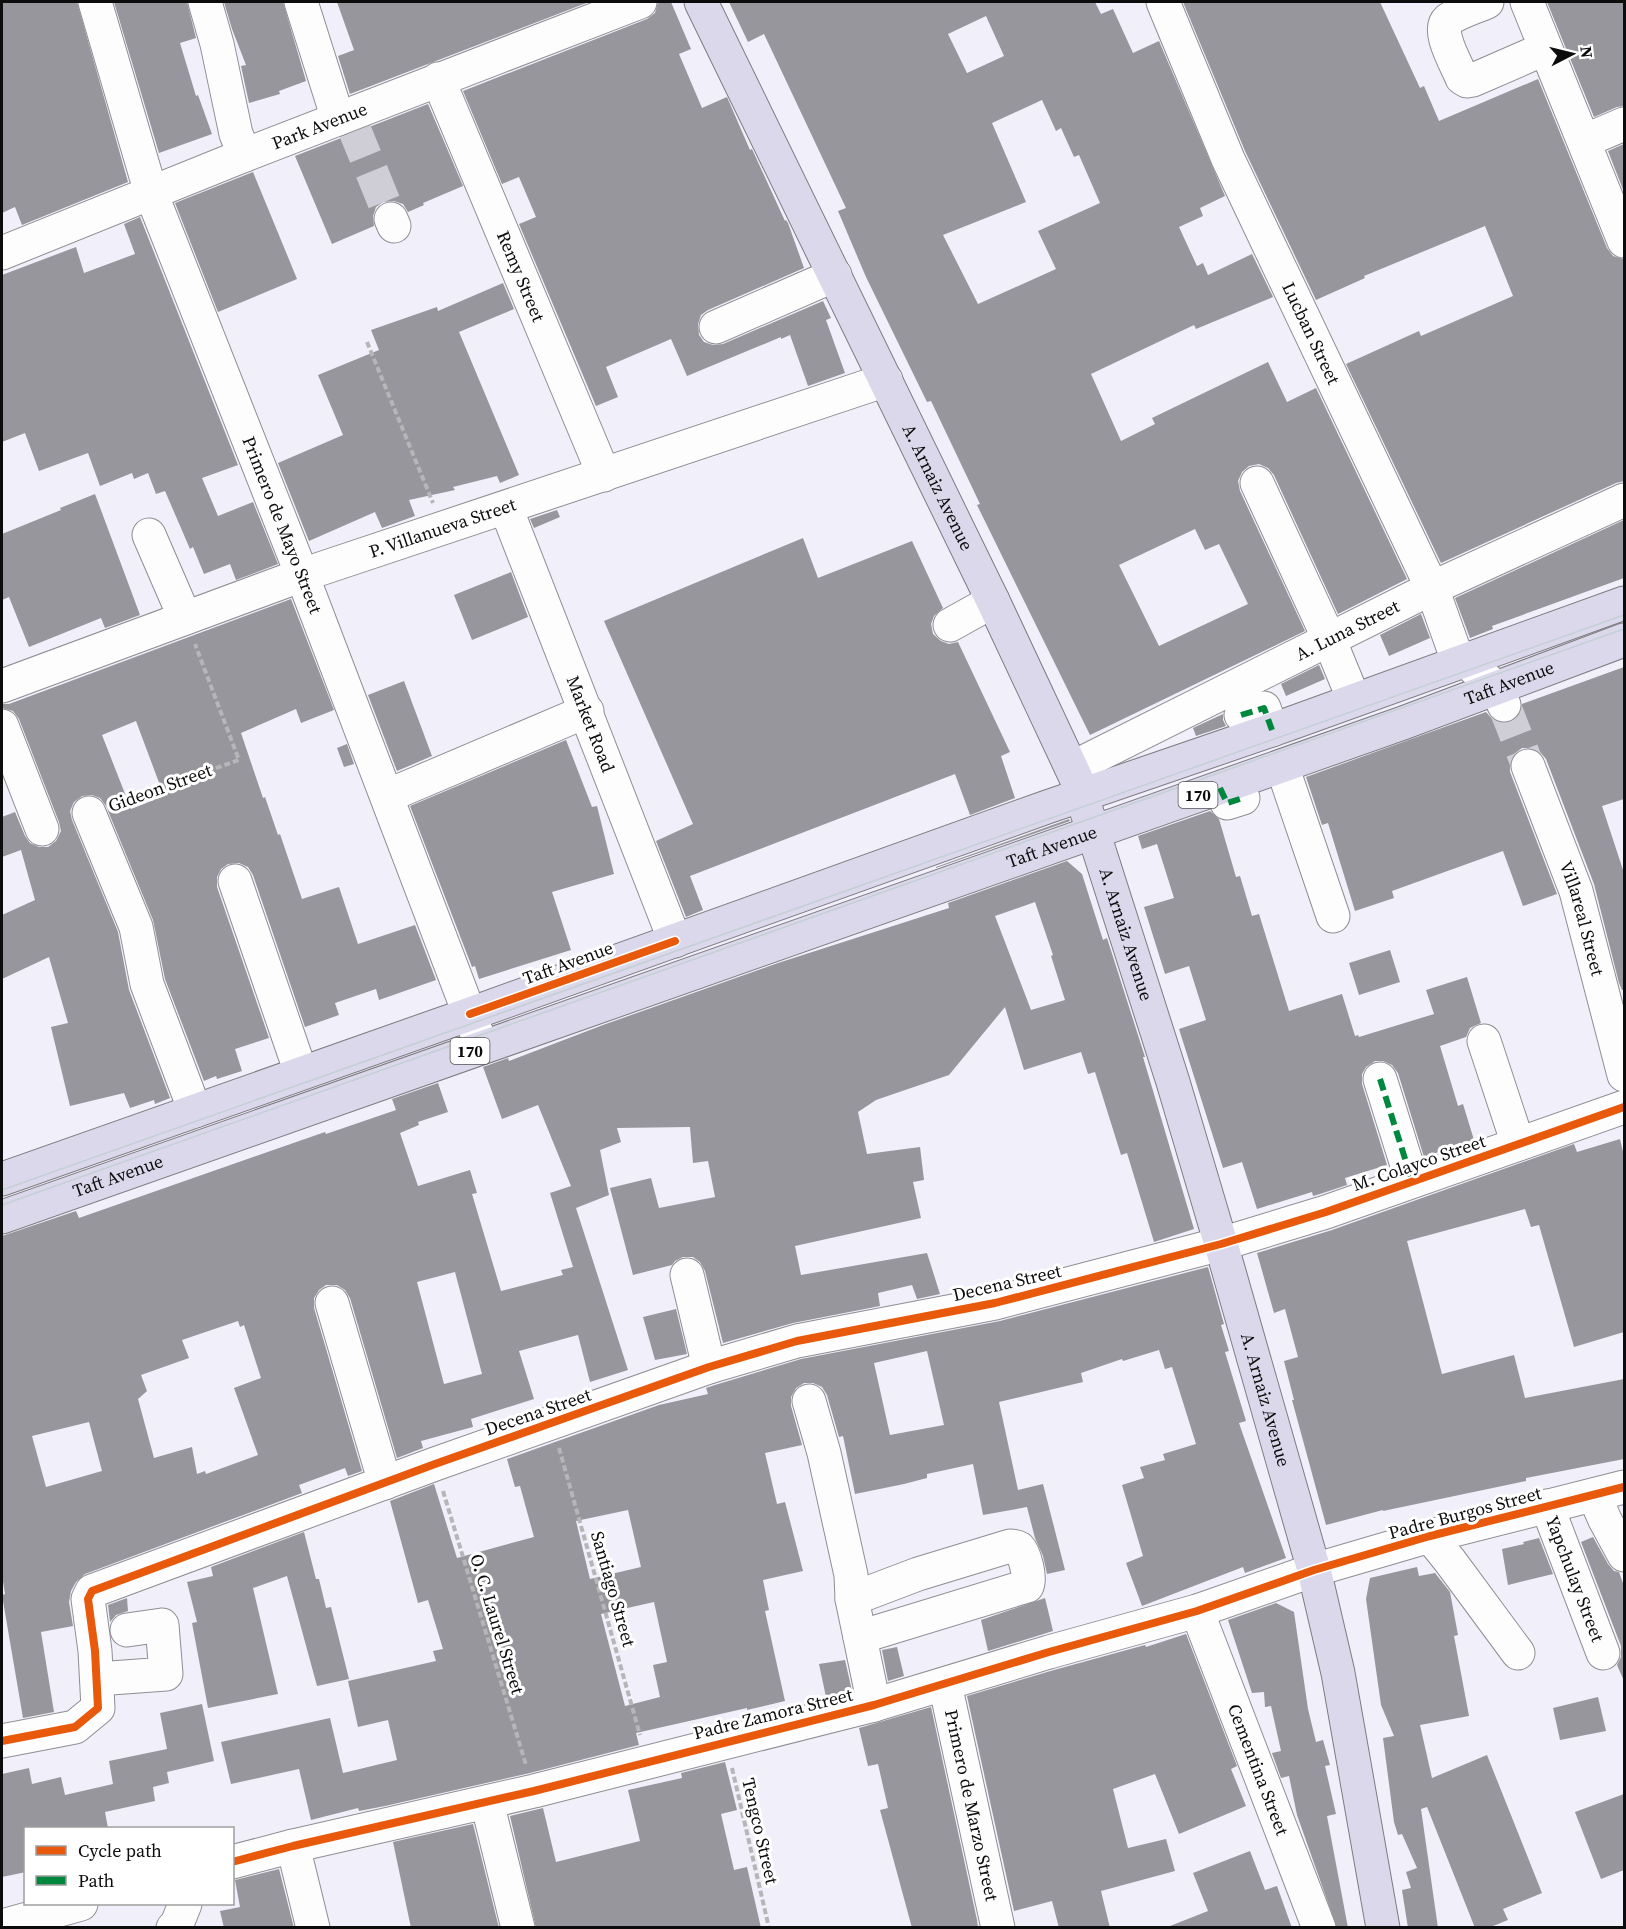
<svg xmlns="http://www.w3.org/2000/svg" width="1626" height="1929" viewBox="0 0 1626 1929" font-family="'Source Serif 4',serif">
<rect width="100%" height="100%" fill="#f1effa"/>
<g fill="#97969c" fill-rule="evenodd">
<path d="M2 2H77L128 182 22 225 15 207 2 213Z"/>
<path d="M114 2H187L196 38 180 43 196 96 198 95 212 134 159 153Z"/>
<path d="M224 2H283L306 81 279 91 280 94 249 103 241 66 246 65 232 29Z"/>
<path d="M337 2H589L350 94 338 56 354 50Z"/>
<path d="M658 2H671L691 49 679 54 702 108 727 97 750 150 752 149 785 221 786 220 788 223 804 268 708 310 701 315 698 324 699 335 704 342 713 345 723 344 823 301 831 318 826 320 845 373 808 386 790 335 781 339V337L687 376 671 339 606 367 618 397 596 406 519 224 536 217 519 177 502 184 463 91 647 19 655 13Z"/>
<path d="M729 2H1095L1101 14 1113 9 1133 53 1159 41 1225 196 1200 208 1203 216 1179 227 1197 266 1203 263 1208 275 1252 254 1273 297 1196 329 1194 325 1091 374 1121 441 1155 424 1152 418 1268 362 1287 402 1316 388 1407 579 1338 614 1274 475 1268 468 1259 464 1249 466 1242 472 1238 481 1240 491 1305 631 1090 735 977 505 980 504 931 401 927 402 866 277 838 211 846 208 764 34 748 42ZM986 16 1004 56 967 73 948 34ZM1042 100 1056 131 1061 128 1074 157 1079 155 1100 203 1038 231 1056 269 978 304 943 235 1026 202 992 123ZM1195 529 1205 550 1219 544 1248 604 1159 646 1119 565Z"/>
<path d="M1183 2H1380L1420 88 1424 86 1439 121 1538 79 1607 248 1613 256 1624 259V481L1616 483 1441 563 1346 364 1419 331 1421 336 1513 296 1485 226 1364 276 1365 278 1316 300 1245 151Z"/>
<path d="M1547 2H1624V106L1617 107 1594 117Z"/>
<path d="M428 104 463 186 423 203 424 205 408 212 403 204 394 201 383 202 376 207 373 216 374 226 332 244 295 156Z"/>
<path d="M1624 144V192L1608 151Z"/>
<path d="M253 172 297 279 218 312 175 203Z"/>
<path d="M140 217 238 465 202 478 218 516 253 502 278 564 236 580 230 564 204 574 193 547 190 549 165 491 156 494 148 473 134 479 132 473 100 486 88 453 39 471 25 433 2 442V275L76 247 84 273 135 254 124 224Z"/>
<path d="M503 283 514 309 459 332 519 475 500 483 497 476 453 487 455 490 409 500 415 516 382 528 375 512 309 541 278 463 343 435 318 375 379 350 371 330 437 307 438 311Z"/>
<path d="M95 494 140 615 105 628 101 618 29 647 9 597 2 600V534L61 510 60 508Z"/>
<path d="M557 510 560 517 534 528 530 519Z"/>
<path d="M1624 520V578L1492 626 1493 629 1470 638 1455 598Z"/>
<path d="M803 538 818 578 912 541 943 608 934 616 931 624 933 634 941 641 949 644 958 642 1010 752 1001 756 1015 798 970 815 955 774 690 876 703 910 686 917 656 841 693 824 604 621Z"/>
<path d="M511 572 528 617 472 640 454 595Z"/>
<path d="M291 599 334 710 301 723 296 709 241 733 263 798 265 797 278 835 280 834 302 899 339 887 358 944 415 925 436 980 379 1000 376 989 335 1003 339 1015 305 1027 253 875 248 867 239 863 228 864 221 869 217 877V887L269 1038 235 1049 242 1071 217 1079 216 1076 204 1081 165 979 153 920 106 806 100 798 92 795 82 796 74 802 70 811 72 820 118 932 129 990 170 1098 155 1104 154 1100 130 1108 124 1093 70 1106 51 1027 68 1023 49 957 2 979V915L35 900 21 850 2 857V817L15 812 25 836 30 843 39 847H48L56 841 61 831 59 822 19 719 13 711 2 708V704H9ZM136 721 164 796 131 809 102 735Z"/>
<path d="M1421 614 1430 638 1389 656 1380 635Z"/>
<path d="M1319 665 1325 679 1286 696 1281 684Z"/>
<path d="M1624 667V799L1602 806 1624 873V990H1622L1619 983 1594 884 1546 759 1540 752 1532 748H1522L1514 754 1510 763V772L1557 894 1523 906 1503 851 1392 891 1394 898 1355 911 1328 823 1322 825 1306 777 1486 712 1494 721 1503 724 1511 722 1520 715 1522 704Z"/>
<path d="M404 681 432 756 397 771 368 695Z"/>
<path d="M1223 714V720L1226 726 1196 736 1193 728Z"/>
<path d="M566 740 592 807 597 806 614 874 552 892 571 950 479 979 475 966 472 967 410 806Z"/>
<path d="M347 744 354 764 344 767 337 748Z"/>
<path d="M1210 811 1219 819 1236 877 1240 876 1252 916 1259 914 1289 1011 1342 994 1355 1036 1358 1035 1359 1037 1434 1014 1426 990 1467 977 1481 1023 1470 1028 1466 1037 1440 1046 1458 1106 1463 1104 1474 1140 1424 1157 1398 1073 1392 1065 1383 1061H1375L1366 1067 1362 1074V1084L1387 1165 1345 1178 1347 1185 1320 1194 1313 1196 1312 1192 1257 1209 1242 1162 1223 1168 1179 1029 1206 1020 1189 966 1165 974 1144 907 1174 898 1157 844 1142 849 1138 836Z"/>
<path d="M1069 819 1070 821 936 868V867Z"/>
<path d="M1067 861 1082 874 1103 940 1107 938 1145 1057H1143L1194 1229 1154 1242 1127 1153 1121 1155 1095 1072 1088 1074 1081 1052 1024 1070 1005 1007 949 1075 876 1100 858 1112 867 1154 920 1147 924 1180 913 1182 921 1218 795 1246 801 1275 927 1253 940 1294 917 1299 912 1285 878 1293 880 1306 793 1323 723 1343 705 1271 700 1262 693 1257H683L675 1261 672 1265 633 1275 610 1188 651 1178 659 1208 715 1197 708 1161 693 1163 690 1127 617 1128 621 1142 600 1150 609 1195 576 1208 628 1370 590 1382 578 1335 519 1351 534 1399 471 1419 473 1427 421 1441 423 1448 397 1458 350 1298 345 1290 337 1285H326L319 1290 314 1298V1308L362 1471 348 1476 345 1468 299 1485 302 1493 85 1574 76 1582 71 1591 69 1602 73 1626 41 1632 54 1712 23 1718 2 1595 5 1594 2 1575V1236L76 1211 79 1218 325 1132 326 1134 396 1110 392 1099 438 1083 448 1112 418 1122 419 1125 400 1133 418 1186 470 1170 477 1193 472 1194 501 1291 563 1275 561 1270 573 1267 550 1193 571 1186 538 1105 502 1119 483 1067 508 1058 509 1061 603 1025 778 963 949 908 948 903ZM1035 902 1053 955 1051 956 1065 1000 1031 1010 995 916ZM455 1272 482 1374 444 1384 417 1282ZM238 1321 240 1327 244 1325 261 1378 234 1388 258 1455 206 1474 205 1471 197 1474 192 1447 154 1458 138 1399 147 1391 141 1375 189 1358 182 1340ZM89 1422 102 1471 46 1487 32 1436Z"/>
<path d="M1390 950 1400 982 1359 995 1349 963Z"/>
<path d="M1620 1139 1624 1156V1332L1574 1347 1539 1225 1531 1227 1525 1209 1407 1241 1442 1374 1514 1355 1525 1398 1624 1379V1459L1526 1478V1481L1383 1511V1510L1326 1525 1292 1400H1294L1284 1361 1298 1357 1285 1309 1274 1313 1257 1253 1332 1230 1574 1144 1577 1152Z"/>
<path d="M1208 1267 1224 1324 1221 1325 1229 1351 1225 1352 1246 1421 1239 1423 1286 1558 1245 1573 1243 1567 1142 1606 1126 1563 1143 1556 1122 1485 1144 1478 1140 1467 1165 1460 1163 1454 1196 1444 1172 1367 1165 1369 1159 1350 1123 1361 1122 1359 1081 1373 1083 1382 999 1402 1018 1490 1043 1484 1065 1570 1047 1574 1043 1556 1035 1538 1027 1507 983 1515 973 1464 927 1474V1478L904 1484 855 1494 843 1436 839 1437 827 1395 822 1387 813 1383H804L796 1388 791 1397V1406L802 1445 765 1453 777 1504 785 1502 803 1571 763 1580 769 1610 765 1611 785 1701 747 1710V1708L636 1733 639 1745 530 1773 385 1806 359 1811 358 1808 311 1820 299 1769 231 1784 221 1742 330 1718 343 1773 397 1760 388 1720 358 1727 348 1681 436 1661 433 1651 443 1649 428 1600 418 1603 390 1501 434 1484 457 1558 534 1537 520 1486 515 1487 507 1459 659 1405 708 1394 706 1388 715 1385 801 1359 1000 1321ZM927 1351 944 1425 890 1435 874 1363ZM628 1510 641 1567 590 1579 576 1521ZM654 1602 667 1662 653 1665 660 1697 625 1706 601 1614Z"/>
<path d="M676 1309 687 1354 655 1360 643 1317Z"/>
<path d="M304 1532 316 1579H319L326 1608 331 1607 349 1679 317 1686 287 1576 253 1588 278 1694 208 1708 192 1623 197 1622 187 1582 213 1576 211 1567Z"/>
<path d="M1593 1537 1608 1564 1614 1571 1619 1572 1624 1586V1681L1617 1665 1621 1657V1646L1581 1542Z"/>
<path d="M1539 1538 1553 1574 1508 1585 1502 1549 1524 1544 1523 1542Z"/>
<path d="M1417 1567 1419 1576 1435 1573 1450 1592 1458 1635 1454 1636 1469 1716 1420 1725 1432 1778 1487 1755 1542 1893 1503 1909 1508 1920 1488 1928H1475L1427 1807 1421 1809 1438 1928H1408L1402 1890 1411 1888 1406 1872 1417 1868 1402 1834 1398 1835 1394 1822 1383 1738 1394 1736 1381 1705 1366 1599 1370 1578Z"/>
<path d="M127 1598 128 1611 116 1615 110 1622 108 1605Z"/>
<path d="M1045 1598 1053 1631 988 1651 981 1620Z"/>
<path d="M1276 1603 1294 1612 1308 1709 1316 1742 1323 1740 1330 1765 1325 1766 1336 1814 1327 1816 1348 1928H1337L1297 1815 1289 1776 1281 1778 1272 1753 1281 1751 1271 1706 1265 1707 1264 1692 1252 1693 1228 1620Z"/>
<path d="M1186 1634 1237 1766 1231 1769 1246 1806 1179 1834 1155 1774 1113 1789 1128 1848 1166 1839 1175 1871 1101 1891 1110 1928H1059L1052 1901 1014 1911 967 1696 1054 1670 1145 1645 1146 1647Z"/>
<path d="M897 1647 904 1676 888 1681 882 1650Z"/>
<path d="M845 1660 852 1691 826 1697 819 1664Z"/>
<path d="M1598 1697 1606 1731 1560 1740 1553 1708Z"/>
<path d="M202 1704 214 1761 167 1772 169 1783 153 1787 155 1801 105 1812 108 1828H26V1872L2 1877V1774L29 1768 32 1784 61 1777 65 1795 113 1784 109 1761 167 1749 160 1713Z"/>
<path d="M931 1707 977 1920 978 1928H912L880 1810 888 1808 878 1764 868 1766 859 1728Z"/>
<path d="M725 1762 737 1810 721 1814 734 1870 747 1867 761 1928H536L510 1816 543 1808 556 1862 640 1841 628 1790 682 1778 681 1773Z"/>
<path d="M1624 1794V1870L1601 1879 1575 1812Z"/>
<path d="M473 1824 499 1928H411L393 1842Z"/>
<path d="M1250 1851 1265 1890 1277 1886 1292 1928H1170V1926L1208 1911 1193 1873Z"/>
<path d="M279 1869 294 1928H224L220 1911 240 1907 235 1880Z"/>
</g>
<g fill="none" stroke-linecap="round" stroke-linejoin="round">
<g stroke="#cfcdd6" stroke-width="33" stroke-dasharray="33 16" stroke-linecap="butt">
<path d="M353 126 391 219"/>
<path d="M1504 705 1528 766"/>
</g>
<defs>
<g id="minor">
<path id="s1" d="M95 2 151 193 302 575 482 1047"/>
<path d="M205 2 217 44 236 134 245 155"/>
<path d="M301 2 338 119"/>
<path id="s2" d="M1163 2 1228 159 1432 588 1454 650 1496 688 1504 705"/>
<path d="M1487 2C1476 7 1458 12 1448 20 1436 31 1457 65 1462 78L1467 81 1473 80 1528 56"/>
<path d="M1527 2 1624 241"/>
<path id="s3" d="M438 79 604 475"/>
<path d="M1584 141 1624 124"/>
<path d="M391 219 394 226"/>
<path id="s4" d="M2 253 245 155 640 2"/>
<path d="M716 327 835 275"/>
<path d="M1257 483 1329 639 1354 700"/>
<path id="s5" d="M506 508 675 941"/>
<path d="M149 535 185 618"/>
<path d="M950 625 993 601"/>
<path id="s6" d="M2 686 302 575 886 380"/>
<path d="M1241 715 1264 708 1272 730"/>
<path d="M2 726 42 829"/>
<path d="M1282 766 1333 916"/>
<path id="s7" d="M1528 766 1576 891 1624 1075"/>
<path id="s8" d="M1072 768 1432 588 1624 500"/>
<path d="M1220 788 1227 803 1243 798"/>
<path d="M387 796 587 711"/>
<path d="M89 813 136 927 147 984 195 1111"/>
<path d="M235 881 301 1073"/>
<path d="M1484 1041 1518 1144"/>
<path d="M1380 1079 1412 1181"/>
<path d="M687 1275 709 1367"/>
<path d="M332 1303 385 1483"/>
<path d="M809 1401 824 1453 851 1575 852 1599 874 1705"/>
<path d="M1594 1495 1605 1520 1624 1555"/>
<path id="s9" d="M1547 1506 1603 1653"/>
<path d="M1430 1536 1450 1561 1518 1653"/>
<path d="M852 1599 918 1574 1010 1546C1014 1546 1016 1546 1019 1548 1025 1554 1031 1579 1027 1586L860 1637"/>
<path id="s10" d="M1197 1611 1319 1928"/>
<path d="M97 1679 166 1674 162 1625 127 1630"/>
<path id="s11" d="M945 1684 998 1928"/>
<path d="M2 1741 75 1727 98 1708 95 1651 88 1599 92 1591 435 1464 709 1367 797 1341 995 1303 1221 1244 1326 1212 1624 1107"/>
<path d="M487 1802 518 1928"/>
<path d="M293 1846 313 1928"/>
<path d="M232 1862 293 1846 534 1791 874 1705 1049 1652 1197 1611 1314 1570 1430 1536 1624 1487"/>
<path d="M2 1926 81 1904"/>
<path d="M173 1928 177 1924 185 1904"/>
</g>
<g id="major">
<path id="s12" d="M701 2 993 601 1076 778 1173 1082 1221 1244 1314 1570 1338 1673 1383 1928"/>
<path d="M2 1179 470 1014 1047 807 1289 724 1624 603"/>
<path id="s13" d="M2 1217 1403 723 1624 640"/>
</g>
</defs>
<use href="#minor" stroke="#8f8e93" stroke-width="35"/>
<use href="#major" stroke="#7c7c80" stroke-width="35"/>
<g stroke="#b6b5b7" stroke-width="4" stroke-dasharray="6 3" stroke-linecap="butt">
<path d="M367 342 433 503"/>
<path d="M114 804 239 760 195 644"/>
<path d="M559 1448 640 1735"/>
<path d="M443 1491 526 1765"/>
<path d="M732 1768 769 1928"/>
</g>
<use href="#minor" stroke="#fdfdfe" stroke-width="33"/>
<use href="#major" stroke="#dbd8eb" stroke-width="33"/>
<g stroke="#c4cfd6" stroke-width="1.5">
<path d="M2 1190 1624 615"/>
<path d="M2 1205 1624 629"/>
</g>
<g stroke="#00873e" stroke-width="6" stroke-dasharray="12 6" stroke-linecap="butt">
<path d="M1241 715 1264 708 1272 730"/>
<path d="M1220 788 1227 803 1243 798"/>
<path d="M1380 1079 1412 1181"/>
</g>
<defs>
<g id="cycleway">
<path d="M470 1014 675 941"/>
<path d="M2 1741 75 1727 98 1708 95 1651 88 1599 92 1591 435 1464 709 1367 797 1341 995 1303 1221 1244 1326 1212 1624 1107"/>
<path d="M232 1862 293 1846 534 1791 874 1705 1049 1652 1197 1611 1314 1570 1430 1536 1624 1487"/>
</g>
</defs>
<use href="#cycleway" stroke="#fff" stroke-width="11"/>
<use href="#cycleway" stroke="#e8590c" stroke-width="8"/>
</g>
<g text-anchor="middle" stroke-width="6" stroke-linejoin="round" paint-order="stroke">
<g fill="#fff" stroke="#555" stroke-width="1.5">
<rect x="1178.5" y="782" width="39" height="26" rx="4.5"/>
<rect x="450.5" y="1038" width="39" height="26" rx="4.5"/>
</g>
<g font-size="16" font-weight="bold" fill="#0c0c0c">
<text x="1198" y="801">170</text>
<text x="470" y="1057">170</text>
</g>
<g font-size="18" fill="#0c0c0c" stroke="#fff">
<text dy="6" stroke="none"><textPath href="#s4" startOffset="342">Park Avenue</textPath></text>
<text dy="6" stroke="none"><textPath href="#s3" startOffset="214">Remy Street</textPath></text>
<text dy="6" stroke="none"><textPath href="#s2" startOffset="363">Lucban Street</textPath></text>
<text dy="6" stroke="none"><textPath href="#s12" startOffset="540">A. Arnaiz Avenue</textPath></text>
<text dy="6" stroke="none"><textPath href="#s1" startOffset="556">Primero de Mayo Street</textPath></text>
<text dy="6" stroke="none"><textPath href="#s6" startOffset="468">P. Villanueva Street</textPath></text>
<text dy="6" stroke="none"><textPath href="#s8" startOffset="308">A. Luna Street</textPath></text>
<text dy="6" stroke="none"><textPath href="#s13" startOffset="1599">Taft Avenue</textPath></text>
<text dy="6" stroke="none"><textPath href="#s5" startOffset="232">Market Road</textPath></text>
<text transform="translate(160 788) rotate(-20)" y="6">Gideon Street</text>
<text dy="6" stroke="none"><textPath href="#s13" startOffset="1113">Taft Avenue</textPath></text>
<text dy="6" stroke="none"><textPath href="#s7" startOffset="162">Villareal Street</textPath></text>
<text dy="6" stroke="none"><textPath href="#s12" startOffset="1026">A. Arnaiz Avenue</textPath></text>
<text transform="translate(568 963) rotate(-20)" y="6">Taft Avenue</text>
<text transform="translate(1419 1163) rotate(-19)" y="6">M. Colayco Street</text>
<text dy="6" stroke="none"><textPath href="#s13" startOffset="123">Taft Avenue</textPath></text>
<text transform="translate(1007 1283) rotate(-13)" y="6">Decena Street</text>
<text dy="6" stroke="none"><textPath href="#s12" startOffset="1512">A. Arnaiz Avenue</textPath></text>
<text transform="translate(538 1412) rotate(-19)" y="6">Decena Street</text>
<text transform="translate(1465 1513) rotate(-15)" y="6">Padre Burgos Street</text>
<text dy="6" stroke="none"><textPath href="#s9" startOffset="78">Yapchulay Street</textPath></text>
<text transform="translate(613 1589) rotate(74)" y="6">Santiago Street</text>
<text transform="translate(497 1624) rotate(73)" y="6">O. C. Laurel Street</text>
<text transform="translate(773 1714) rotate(-14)" y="6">Padre Zamora Street</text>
<text dy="6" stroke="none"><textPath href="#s10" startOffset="170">Cementina Street</textPath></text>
<text dy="6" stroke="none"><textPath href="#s11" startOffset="124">Primero de Marzo Street</textPath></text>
<text transform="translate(760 1831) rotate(77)" y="6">Tengco Street</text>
</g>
</g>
<rect width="1626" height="1929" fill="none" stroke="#0c0c0c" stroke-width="6"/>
<rect x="24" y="1827" width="210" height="78" fill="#ffffff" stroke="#9e9e9e" stroke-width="1.5"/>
<rect x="36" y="1846" width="30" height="9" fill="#e8590c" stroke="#9e9e9e" stroke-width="1.5"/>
<text x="78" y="1857" font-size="18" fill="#0c0c0c">Cycle path</text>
<rect x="36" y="1876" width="30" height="9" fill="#00873e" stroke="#9e9e9e" stroke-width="1.5"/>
<text x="78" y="1887" font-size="18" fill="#0c0c0c">Path</text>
<g transform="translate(1572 54) rotate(83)" stroke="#ffffff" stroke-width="4.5" paint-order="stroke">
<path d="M0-4.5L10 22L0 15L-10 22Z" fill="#0c0c0c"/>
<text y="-9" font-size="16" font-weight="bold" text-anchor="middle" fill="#0c0c0c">N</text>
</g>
</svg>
